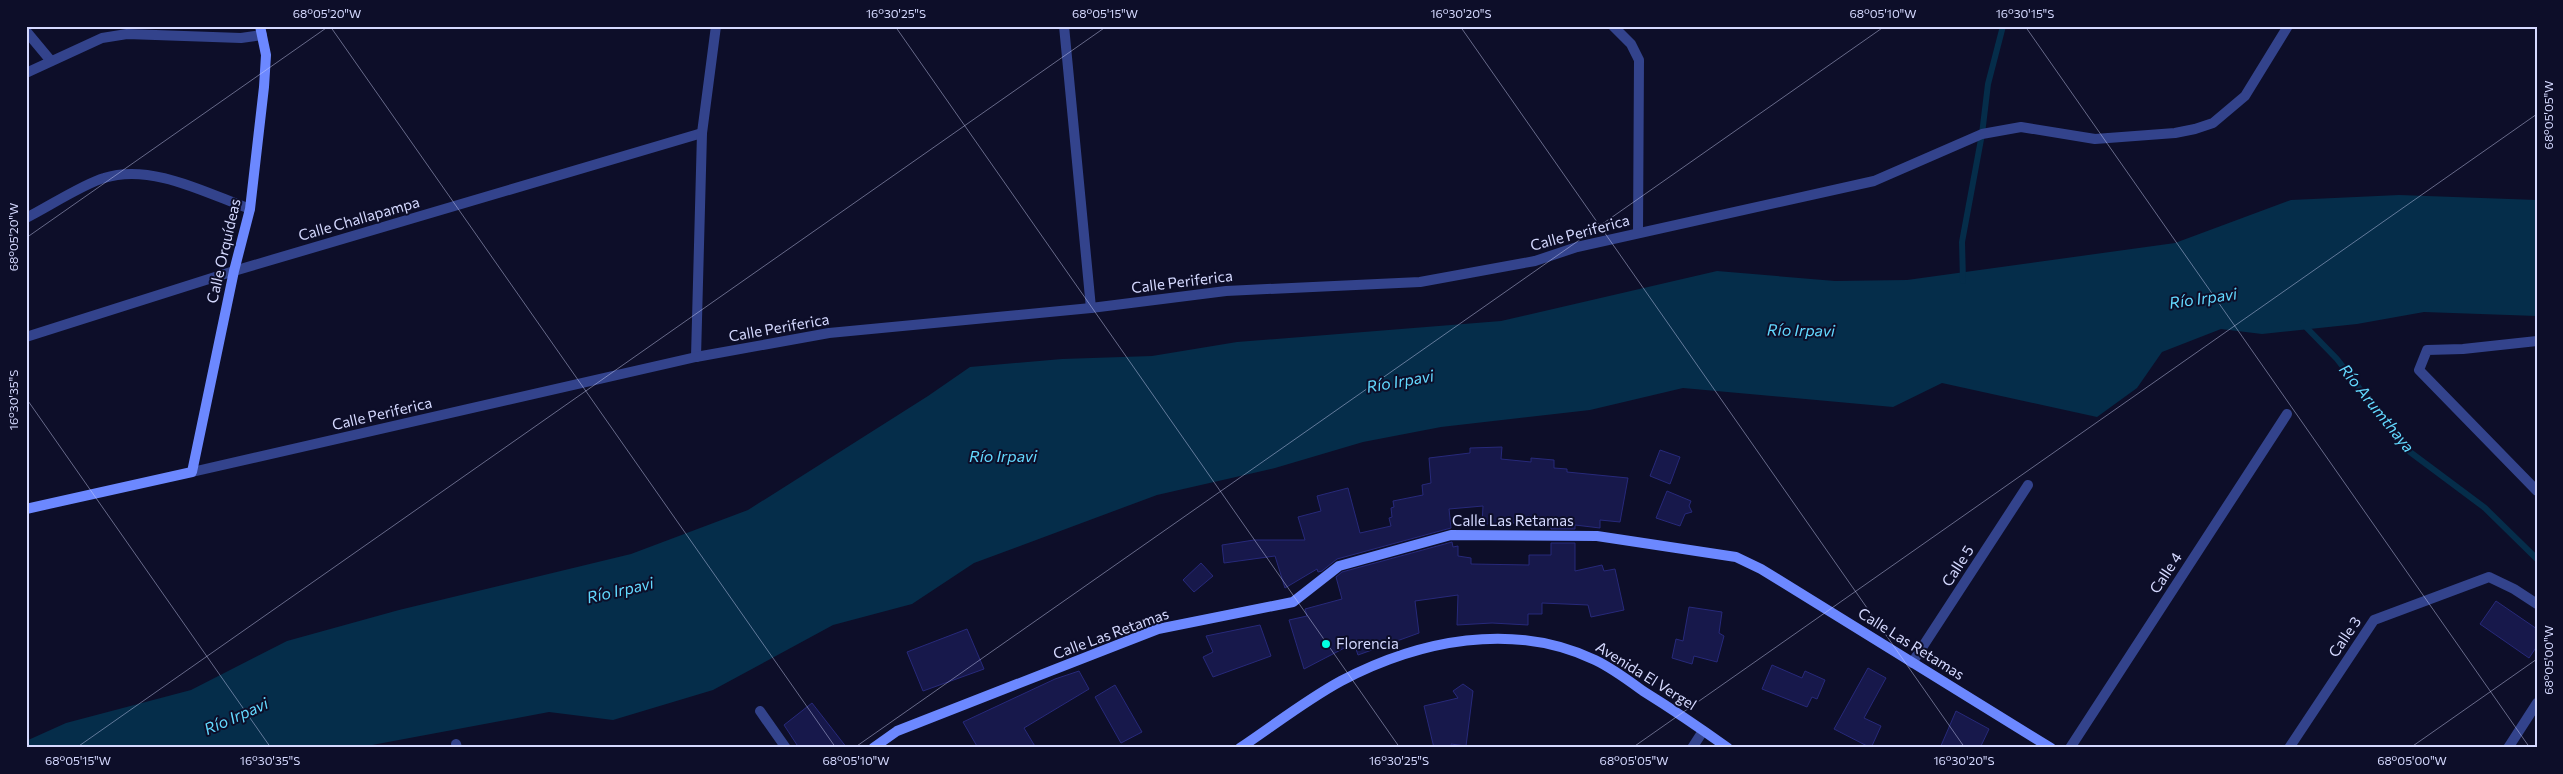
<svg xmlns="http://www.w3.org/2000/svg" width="2563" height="774" viewBox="0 0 2563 774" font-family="Commissioner,sans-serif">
<rect width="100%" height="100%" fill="#0d0e29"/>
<path fill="#052d4a" d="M2399 195 2537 200V316L2424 312 2357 324 2262 334 2221 329 2162 352 2137 388 2097 417 1942 383 1893 407 1683 388 1590 410 1441 427 1363 442 1275 468 1157 495 974 563 912 604 833 625 713 690 613 720 549 712 356 748H26V741L66 723 191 690 287 641 399 610 631 554 748 510 928 396 970 367 1062 359 1152 356 1237 342 1501 321 1717 271 1835 281 1907 280 2175 243 2291 200Z"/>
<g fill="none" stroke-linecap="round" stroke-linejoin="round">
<g stroke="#052d4a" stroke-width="6">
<path d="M1963 281 1962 242 1982 134 1988 84 2003 26"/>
<path d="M2303 324 2337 359 2406 449 2485 508 2537 559"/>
</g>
</g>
<g fill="#17184b" stroke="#27297a">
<path d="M1502 447 1501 459 1531 462V458L1554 460V468L1567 469V472L1628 478 1620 522 1600 520V528L1575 525V529H1551V524H1541V522L1482 524 1483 506 1449 509 1451 528 1337 559 1322 571 1318 572 1317 569 1285 588 1275 556 1224 563 1222 545 1254 540H1305L1298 517 1321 511 1317 496 1348 488 1360 533 1391 526 1389 518 1392 517 1391 508 1394 507 1393 501 1423 495 1422 485 1431 483 1429 458 1470 453V448Z"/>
<path d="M1660 450 1680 457 1670 484 1650 476Z"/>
<path d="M1667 491 1691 501 1689 506 1692 512 1685 514 1680 526 1656 518Z"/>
<path d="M1452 542 1453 547 1458 546V556L1471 558V564L1529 565V555H1551V543H1575V571L1602 565 1604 571 1615 569 1624 610 1591 617 1588 605 1542 603V614H1528V625L1492 623 1457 625 1458 595 1415 601 1419 633 1358 655 1354 643 1304 669 1289 620 1307 616 1305 609 1342 599 1336 577 1342 572Z"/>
<path d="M1201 563 1213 576 1194 592 1183 580Z"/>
<path d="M2496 601 2537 629V646L2529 658 2480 624Z"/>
<path d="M1689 607 1722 612 1719 633 1724 636 1717 662 1694 656 1692 664 1672 658 1676 639 1683 641Z"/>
<path d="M1260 625 1271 656 1213 677 1203 657 1213 652 1206 636Z"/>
<path d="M967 629 984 669 923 691 907 652Z"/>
<path d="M1772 665 1802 678 1805 671 1825 680 1817 699 1812 697 1807 707 1762 689Z"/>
<path d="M1868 668 1886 678 1864 718 1881 726 1871 748 1834 729Z"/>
<path d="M1079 671 1089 689 1024 728 1036 748H978L963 722 1055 679Z"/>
<path d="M1463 684 1473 691 1466 746 1451 744 1452 748H1434L1424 706 1458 698 1453 691Z"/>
<path d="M1115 685 1142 732 1121 743 1095 697Z"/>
<path d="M812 703 847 748H799L784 725Z"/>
<path d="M1956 711 1989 729 1980 748H1940Z"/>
</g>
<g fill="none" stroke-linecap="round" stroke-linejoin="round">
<g stroke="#33438c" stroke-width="10">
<path d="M1064 26 1091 308"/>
<path d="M1613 26 1631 44 1639 60 1638 233"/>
<path d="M26 31 51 61"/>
<path d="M26 73 102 38 127 34 241 38 262 35"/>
<path d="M26 218C48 207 83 184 104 178 151 163 206 193 250 209"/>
<path d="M26 337 234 271 702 133"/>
<path d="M2537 341 2463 349 2427 350 2419 370 2537 491"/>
<path d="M696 357 702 133 716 26"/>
<path d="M192 472 696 357 829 333 1091 308 1226 291 1420 282 1535 261 1577 247 1874 181 1982 134 2021 127 2095 139 2175 133 2195 129 2213 123 2245 96 2288 26"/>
<path d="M1912 663 2028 485"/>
<path d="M760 711 786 748"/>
<path d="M456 744 457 748"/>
<path d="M1692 748 1703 731"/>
<path d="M2070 748 2287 414"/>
<path d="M2289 748 2374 620 2489 577 2514 589 2537 604"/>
<path d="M2508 748 2537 703"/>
</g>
<g stroke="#6c88ff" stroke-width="10">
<path d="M26 509 192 472 234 271 250 209 264 87 266 55 260 26"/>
<path d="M873 748 897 731 1158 629 1293 602 1339 566 1451 535 1597 536 1736 557 1761 569 2051 748"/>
<path d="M1240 748C1273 726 1306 700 1341 681 1419 640 1513 621 1595 660 1612 668 1628 680 1643 691 1672 709 1700 728 1728 748"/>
</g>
</g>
<path fill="none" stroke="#d5d9ff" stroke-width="1" stroke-opacity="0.45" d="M330 26 836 748M895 26 1400 748M1460 26 1965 748M2025 26 2530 748M26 238 329 26M26 398 271 748M76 748 1107 26M854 748 1885 26M1632 748 2537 114M2410 748 2537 659"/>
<circle fill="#01ffe1" stroke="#0d0e29" stroke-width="2" cx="1326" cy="644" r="5"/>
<g text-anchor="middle" stroke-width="4" stroke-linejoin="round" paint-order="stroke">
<g font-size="15" fill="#d5d9ff" stroke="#0d0e29">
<text transform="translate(359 219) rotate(-16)" y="5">Calle Challapampa</text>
<text transform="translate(1580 233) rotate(-15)" y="5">Calle Periferica</text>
<text transform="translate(224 251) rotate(-77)" y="5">Calle Orquídeas</text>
<text transform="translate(1182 282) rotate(-7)" y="5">Calle Periferica</text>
<text transform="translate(779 328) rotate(-10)" y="5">Calle Periferica</text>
<text transform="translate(382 414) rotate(-13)" y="5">Calle Periferica</text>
<text x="1513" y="526">Calle Las Retamas</text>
<text transform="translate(1958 566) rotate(-57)" y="5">Calle 5</text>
<text transform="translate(2166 573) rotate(-57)" y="5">Calle 4</text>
<text transform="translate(1111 634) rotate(-20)" y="5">Calle Las Retamas</text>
<text transform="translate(2345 637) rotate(-56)" y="5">Calle 3</text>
<text transform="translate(1911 644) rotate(32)" y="5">Calle Las Retamas</text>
<text transform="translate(1646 676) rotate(32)" y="5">Avenida El Vergel</text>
</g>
<g font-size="15" fill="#d5d9ff" stroke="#0d0e29" text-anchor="start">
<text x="1336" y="649">Florencia</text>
</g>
<g font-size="16" font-style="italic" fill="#63d9ff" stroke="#0d0e29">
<text transform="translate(2203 298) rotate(-8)" y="6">Río Irpavi</text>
<text transform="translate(1801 330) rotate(1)" y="6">Río Irpavi</text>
<text transform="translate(1400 381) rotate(-10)" y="6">Río Irpavi</text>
<text transform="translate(2377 408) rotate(51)" y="6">Río Arumthaya</text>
<text x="1003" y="462">Río Irpavi</text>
<text transform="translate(620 590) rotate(-13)" y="6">Río Irpavi</text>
<text transform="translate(236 716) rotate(-24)" y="6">Río Irpavi</text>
</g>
</g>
<rect width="2563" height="774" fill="none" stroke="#0d0e29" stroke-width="55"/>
<rect x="28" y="28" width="2508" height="718" fill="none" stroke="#d5d9ff" stroke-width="2"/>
<g font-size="12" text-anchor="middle" fill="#d5d9ff">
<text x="327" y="18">68°05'20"W</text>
<text x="896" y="18">16°30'25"S</text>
<text x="1105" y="18">68°05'15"W</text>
<text x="1461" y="18">16°30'20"S</text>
<text x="1883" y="18">68°05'10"W</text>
<text x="2025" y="18">16°30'15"S</text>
<text transform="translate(2549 115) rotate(-90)" y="4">68°05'05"W</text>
<text transform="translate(14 237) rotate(-90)" y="4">68°05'20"W</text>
<text transform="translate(14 400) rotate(-90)" y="4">16°30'35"S</text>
<text transform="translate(2549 660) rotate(-90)" y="4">68°05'00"W</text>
<text x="78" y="765">68°05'15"W</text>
<text x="270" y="765">16°30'35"S</text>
<text x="856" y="765">68°05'10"W</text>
<text x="1399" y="765">16°30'25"S</text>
<text x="1634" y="765">68°05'05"W</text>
<text x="1964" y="765">16°30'20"S</text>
<text x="2412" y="765">68°05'00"W</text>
</g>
</svg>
